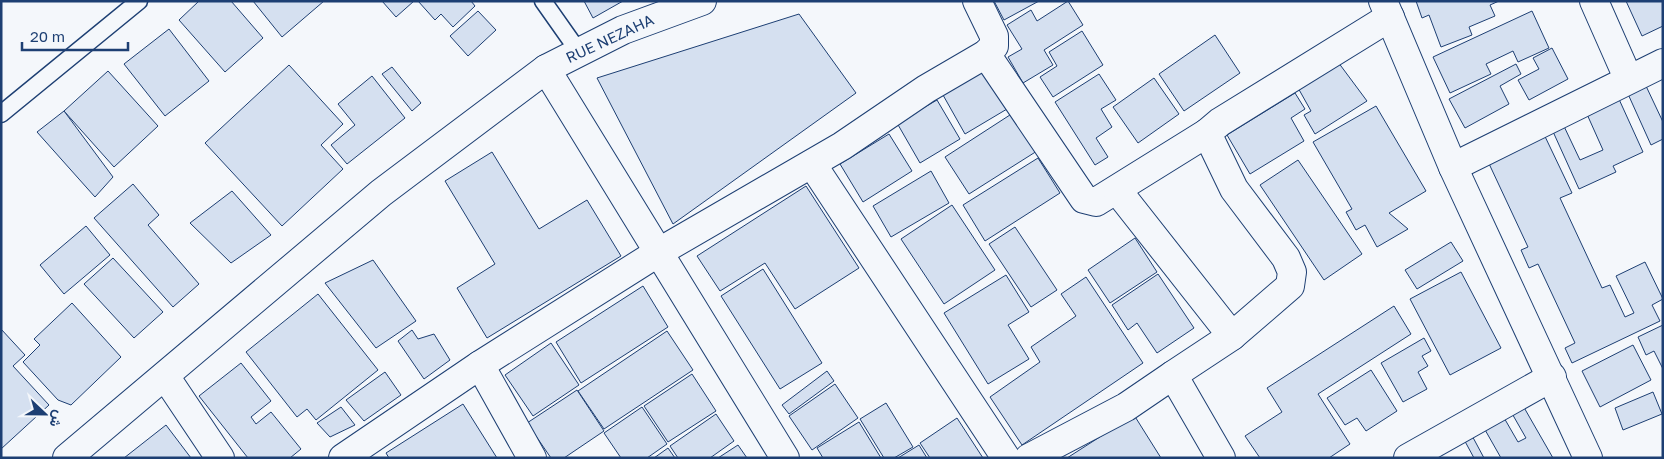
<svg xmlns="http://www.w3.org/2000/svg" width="1664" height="459" viewBox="0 0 1664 459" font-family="'Golos Text',Vazirmatn,sans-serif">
<rect width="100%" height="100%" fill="#f4f7fb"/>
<g fill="#d5e0f0" stroke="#1d3f73">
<path d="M199 1H231L263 38 225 72 179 20Z"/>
<path d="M253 1H324L282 37Z"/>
<path d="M382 1H414L396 17Z"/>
<path d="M418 1H471L475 6 453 27 441 14 435 20Z"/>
<path d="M584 1H623L593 18Z"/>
<path d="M994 1H1039L1004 20Z"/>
<path d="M1068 1 1083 25 1044 50 1053 65 1023 83 1008 57 1022 49 1007 25 1031 10 1037 21Z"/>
<path d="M1416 1H1499L1490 5 1495 16 1469 27 1472 35 1441 47 1429 15 1422 18Z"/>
<path d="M1626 1H1663V26L1642 36Z"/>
<path d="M478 11 496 30 468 56 450 36Z"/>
<path d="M1532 11 1549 48 1518 62 1513 51 1486 64 1491 74 1450 93 1433 57Z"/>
<path d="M799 14 856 93 673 224 597 78Z"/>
<path d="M169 29 209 81 165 116 124 64Z"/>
<path d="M1082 31 1103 65 1053 97 1040 77 1057 66 1049 52Z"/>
<path d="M1215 35 1240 73 1184 111 1159 74Z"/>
<path d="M1552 48 1568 79 1529 100 1518 80 1539 69 1533 58Z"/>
<path d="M1338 62 1367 101 1315 134 1304 115 1311 111 1297 86Z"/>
<path d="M1516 64 1521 74 1500 86 1509 104 1465 128 1449 99Z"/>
<path d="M289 65 343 124 321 145 343 169 282 226 205 143Z"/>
<path d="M392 67 421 103 412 111 382 74Z"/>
<path d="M108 71 158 126 114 167 64 111Z"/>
<path d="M984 71 1007 109 965 134 943 95Z"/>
<path d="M1099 74 1116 100 1101 109 1112 127 1096 138 1108 157 1095 165 1055 102Z"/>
<path d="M372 76 405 118 347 164 331 145 355 125 338 104Z"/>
<path d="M1154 78 1179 114 1138 143 1113 107Z"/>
<path d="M1646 86 1663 122V139L1651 145 1628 94Z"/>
<path d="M1295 93 1305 109 1291 118 1304 141 1250 174 1227 135Z"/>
<path d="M1618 97 1643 152 1613 166 1616 172 1579 189 1550 125 1561 120 1580 160 1603 150 1586 112Z"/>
<path d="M937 100 960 139 920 163 897 123Z"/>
<path d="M1376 106 1426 191 1389 213 1408 229 1377 247 1365 225 1356 230 1346 212 1352 209 1313 142Z"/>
<path d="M64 111 113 177 95 197 37 132Z"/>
<path d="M1013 113 1037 151 969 194 945 157Z"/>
<path d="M1540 126 1572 193 1560 198 1602 288 1610 285 1625 317 1634 313 1616 276 1645 262 1663 299 1652 305 1660 321 1572 363 1565 348 1575 343 1538 264 1529 268 1521 250 1528 247 1484 153Z"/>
<path d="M889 134 912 171 863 202 840 164Z"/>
<path d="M492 152 539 229 587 200 621 256 487 338 457 288 495 264 445 181Z"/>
<path d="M1038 158 1060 193 985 241 963 205Z"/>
<path d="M1298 160 1362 254 1324 280 1260 185Z"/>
<path d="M931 171 949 203 891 237 873 206Z"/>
<path d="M133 184 159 215 148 225 199 284 173 307 94 218Z"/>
<path d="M806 186 859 268 795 309 765 263 720 291 697 256Z"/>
<path d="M232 191 271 235 231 263 190 223Z"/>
<path d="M952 205 995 270 944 304 901 239Z"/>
<path d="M86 226 110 255 64 294 40 265Z"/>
<path d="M1015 227 1057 290 1031 307 989 244Z"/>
<path d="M1135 238 1157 272 1110 303 1088 270Z"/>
<path d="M1451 242 1463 261 1417 289 1405 270Z"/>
<path d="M113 258 163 312 134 338 84 284Z"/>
<path d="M373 260 416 321 376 348 325 283Z"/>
<path d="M763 269 822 363 780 389 721 296Z"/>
<path d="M1461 272 1501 348 1450 375 1410 299Z"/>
<path d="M1158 274 1194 328 1157 353 1137 323 1128 330 1112 305Z"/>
<path d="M1006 275 1029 312 1008 325 1029 359 988 384 944 313Z"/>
<path d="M1086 277 1143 363 1022 445 990 397 1040 362 1031 347 1076 316 1061 294Z"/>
<path d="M643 286 668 327 581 383 556 342Z"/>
<path d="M318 294 378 370 316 420 307 409 297 417 246 352Z"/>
<path d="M72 303 121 357 71 405 58 400 23 362 40 345 34 339Z"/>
<path d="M1394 306 1411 334 1318 394 1350 444 1329 458H1260L1245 436 1282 412 1267 388Z"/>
<path d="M1663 325V369L1654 351 1646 355 1638 337Z"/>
<path d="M1 329 25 355 13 366 49 405 1 449Z"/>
<path d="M412 330 418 339 434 334 450 360 424 379 398 341Z"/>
<path d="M667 331 693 370 604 429 578 391Z"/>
<path d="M1424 338 1431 351 1422 356 1428 366 1418 372 1427 389 1403 402 1381 363Z"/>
<path d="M551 343 579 385 533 416 505 375Z"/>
<path d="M1633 345 1651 380 1600 407 1582 371Z"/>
<path d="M241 363 271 401 251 417 256 424 271 412 301 449 290 458H248L199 396Z"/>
<path d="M1371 370 1397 411 1366 431 1357 418 1345 425 1327 398Z"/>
<path d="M827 371 834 381 789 414 782 405Z"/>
<path d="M385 372 401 395 364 421 346 400Z"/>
<path d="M692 374 716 411 668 442 644 406Z"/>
<path d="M835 384 858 418 812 450 789 416Z"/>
<path d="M577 390 604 431 564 458H551L527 423Z"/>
<path d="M1653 392 1662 414 1623 430 1615 408Z"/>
<path d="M886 403 913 447 894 458H884L860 419Z"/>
<path d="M463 404 497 458H389L386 453Z"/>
<path d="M1522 404 1553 458H1501L1484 428 1503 416 1518 442 1526 438 1510 410Z"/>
<path d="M341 407 355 425 330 437 317 423Z"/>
<path d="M642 407 667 444 647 458H621L604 433Z"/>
<path d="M716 414 734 441 710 458H678L670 446Z"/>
<path d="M1134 415 1161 458H1067Z"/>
<path d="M957 418 983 458H930L920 443Z"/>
<path d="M859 422 881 458H823L817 448Z"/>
<path d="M166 425 191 458H124Z"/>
<path d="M1469 430 1484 458H1474L1461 434Z"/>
<path d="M738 445 747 458H718Z"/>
<path d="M919 445 927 458H898Z"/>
<path d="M668 448 675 458H654Z"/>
</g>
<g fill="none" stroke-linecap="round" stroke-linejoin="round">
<defs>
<g id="lane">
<path d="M543 1 579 52"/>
<path d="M1 114 139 1"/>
</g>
<g id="street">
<path d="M1383 1 1453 167 1588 458"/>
<path d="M1594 1 1628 78"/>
<path d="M986 54 1084 199 1096 202 1207 133"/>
<path d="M546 69 785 458"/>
<path d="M812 164 1006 458"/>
<path d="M1453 167 1663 63"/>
<path d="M1117 190 1232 336"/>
<path d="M480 365 532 458"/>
<path d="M165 376 220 458"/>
<path d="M67 458 381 193 546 69 623 30 702 1"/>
<path d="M343 458 480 365 659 252 842 146 926 89 986 54 994 46V36L977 1"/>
<path d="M1029 458 1126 407 1173 375"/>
<path d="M1221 458 1173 375 1232 336 1290 286 1292 272 1286 258 1234 189 1207 133 1220 122 1390 17"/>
<path d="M1408 458 1552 377"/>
</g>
</defs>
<use href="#lane" stroke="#1d3f73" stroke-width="19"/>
<use href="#street" stroke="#1d3f73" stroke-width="30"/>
<use href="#lane" stroke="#f4f7fb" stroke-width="16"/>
<use href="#street" stroke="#f4f7fb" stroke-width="28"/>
</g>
<g text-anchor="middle" stroke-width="4" stroke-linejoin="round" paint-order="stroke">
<g font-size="15" fill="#1d3f73" stroke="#f4f7fb">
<text transform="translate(610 39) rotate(-25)" y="5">RUE NEZAHA</text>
</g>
</g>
<rect width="1664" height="459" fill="none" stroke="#1d3f73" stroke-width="5"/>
<g transform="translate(45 414) rotate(112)" stroke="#f4f7fb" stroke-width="4" paint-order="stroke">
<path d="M0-4L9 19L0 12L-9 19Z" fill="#1d3f73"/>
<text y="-8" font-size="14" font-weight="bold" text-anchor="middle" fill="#1d3f73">ش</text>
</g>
<path d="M22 42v8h106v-8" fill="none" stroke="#1d3f73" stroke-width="2.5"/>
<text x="30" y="42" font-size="15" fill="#1d3f73" stroke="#f4f7fb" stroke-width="4" paint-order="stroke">20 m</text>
</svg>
